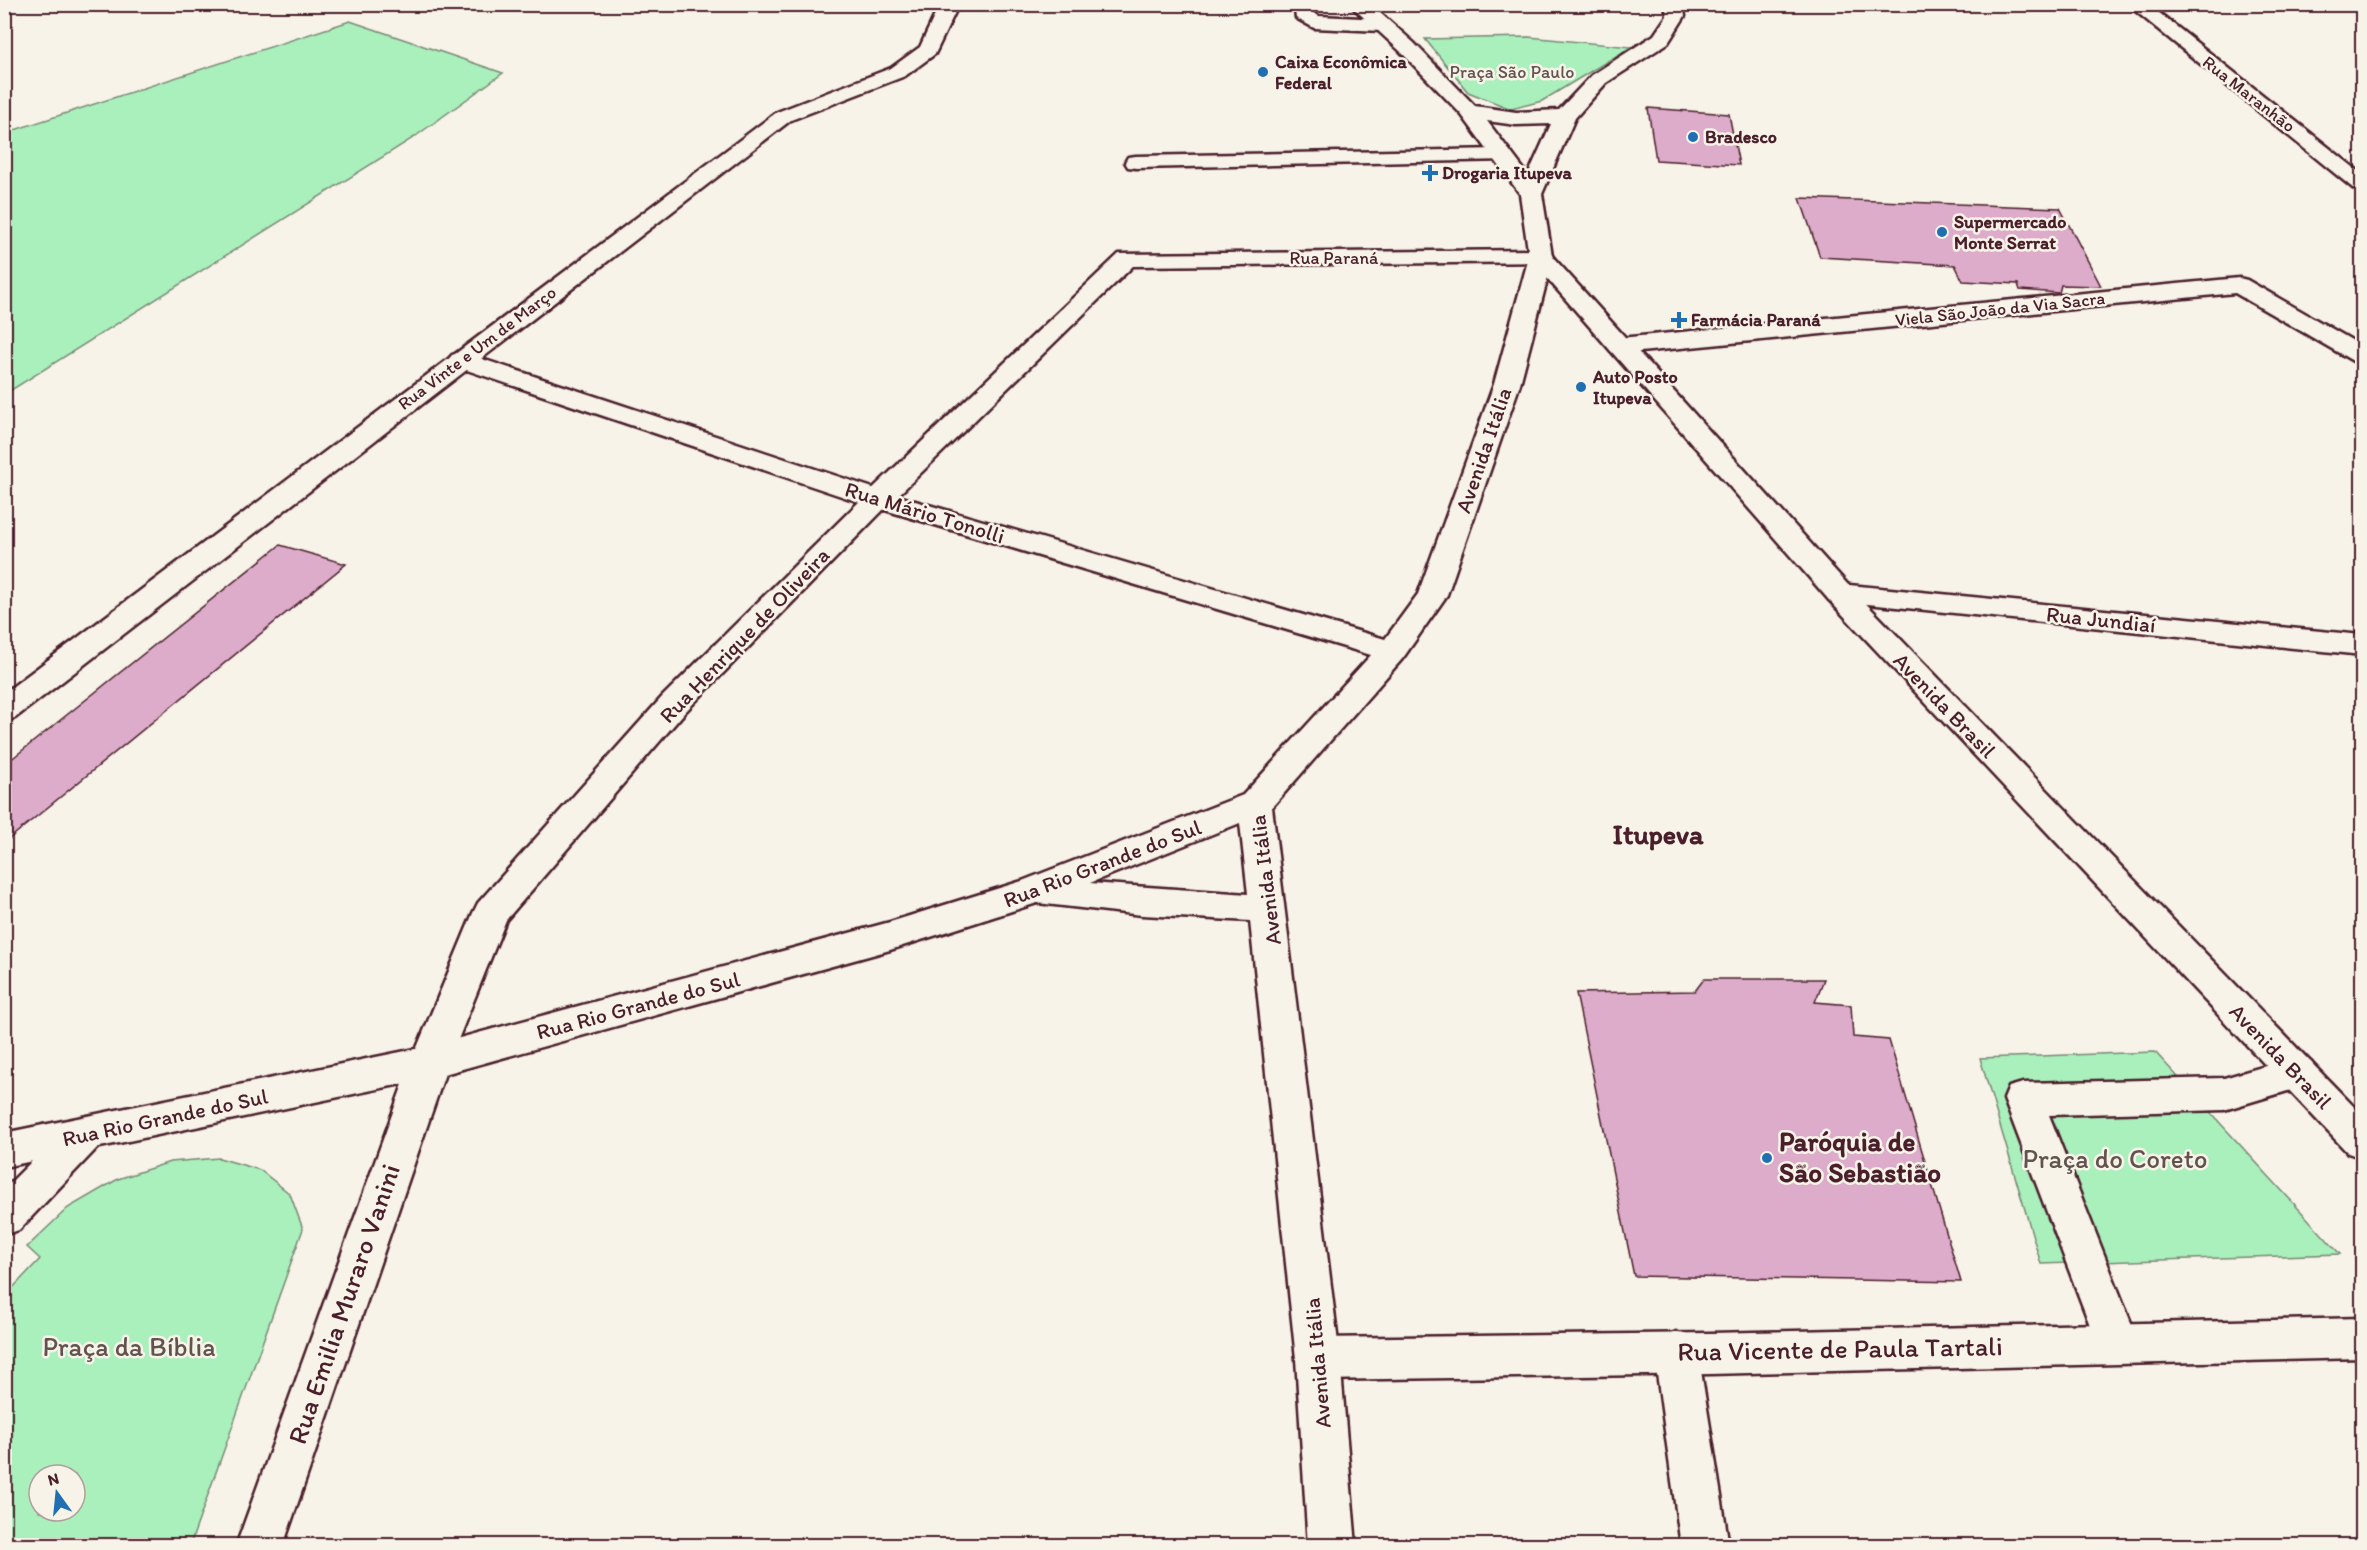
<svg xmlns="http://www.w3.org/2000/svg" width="2367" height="1550" viewBox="0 0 2367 1550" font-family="Itim,sans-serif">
<rect width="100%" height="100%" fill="#f7f3e8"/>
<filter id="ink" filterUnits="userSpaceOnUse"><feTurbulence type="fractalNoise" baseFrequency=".0167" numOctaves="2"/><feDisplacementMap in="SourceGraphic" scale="12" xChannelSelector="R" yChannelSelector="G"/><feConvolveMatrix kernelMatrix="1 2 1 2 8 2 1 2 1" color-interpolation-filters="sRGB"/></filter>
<g filter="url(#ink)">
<g fill="#a9f0bc" stroke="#7a8874" stroke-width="1.5" fill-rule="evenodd">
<path d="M350 21 503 73 413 138 5 394V133Z"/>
<path d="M1529 37 1631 47 1542 101 1511 109 1468 92 1425 39Z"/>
<path d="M2155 1052 2340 1254 2041 1264 1980 1058Z"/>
<path d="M219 1158 260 1170 290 1194 303 1229 190 1545H5V1296L40 1259 27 1247 68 1208 118 1179 170 1162ZM39 1475H75V1511H39Z"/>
</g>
<g fill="#ddacca" stroke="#4a1f2b" stroke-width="1.5">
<path d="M1648 108 1729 114 1739 165 1656 160Z"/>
<path d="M1800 198 2060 208 2101 286 2061 285 2059 293 2020 290 2018 284 1963 281 1955 265 1820 257Z"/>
<path d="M280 545 346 564 4 843V765Z"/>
<path d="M1704 979H1824L1815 1002 1851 1005 1853 1037 1889 1040 1961 1282 1634 1276 1576 993 1695 991Z"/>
</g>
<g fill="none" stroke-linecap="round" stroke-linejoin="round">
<defs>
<g id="lane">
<path d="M1294 4H1312V12L1319 16 1382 19 1392 25 1382 31 1314 28 1296 18Z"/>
<path d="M1501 149 1509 150 1512 155 1509 160 1136 168 1128 167 1125 162 1128 157 1136 156Z"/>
<path d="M2239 278 2247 280 2362 346V363L2353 361 2235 293 1620 354 1611 351 1607 346 1611 341 1620 338Z"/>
<path d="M2297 1057 2311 1062 2316 1073 2311 1084 2224 1110 2049 1115 2139 1343 2132 1357 2117 1363 2102 1357 2004 1099 2009 1087 2023 1083 2224 1078Z"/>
<path d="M1676 1332 1691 1338 1698 1352 1729 1546H1681L1654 1352 1661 1338Z"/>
</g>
<g id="street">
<path d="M2127 4H2148L2362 174V190L2354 189Z"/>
<path d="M1541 250 1549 252 1553 257 1549 262 1133 266 888 505 685 712 506 920 449 1062 283 1546H236L411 1062 473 913 478 903 663 696 868 493 1119 254Z"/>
<path d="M84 1118 98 1123 104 1135 98 1147 19 1230 4 1235V1189L70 1123Z"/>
<path d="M2362 1318V1358L1710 1374 1318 1380 1303 1374 1296 1359 1303 1344 1318 1338 1710 1333Z"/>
</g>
<g id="secondary">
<path d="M1541 250 1549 252 1553 257 1520 384 1447 595 1403 658 1272 807 1340 1359 1356 1546H1308L1296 1359 1250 921 1142 915 1037 903 890 950 430 1078 4 1167V1133L430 1046 890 922 1022 881 1243 795 1371 655 868 505 452 365 448 360 452 355 461 352 470 355 888 493 1385 639 1418 594 1494 384 1529 257 1533 252ZM1240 823 1248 894 1090 883Z"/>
<path d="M1839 584 2362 635V655L1829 600 1824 593 1829 586Z"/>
</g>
<g id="primary">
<path d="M940 4H959L935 54 905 76 791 120 15 718 4 721V693L777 112 891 68 920 47Z"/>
<path d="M1349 4H1370L1413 42 1475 106 1516 112 1559 110 1592 75 1654 35 1667 16 1665 4H1683L1685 16 1668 43 1606 83 1575 118 1542 194 1552 256 1849 586 2362 1115V1158L2348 1153 1829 600 1533 262 1529 257 1520 194 1461 114 1399 50ZM1487 121 1516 125 1551 124 1528 175Z"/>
</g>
</defs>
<use href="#lane" stroke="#4a1f2b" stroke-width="5"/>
<use href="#street" stroke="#4a1f2b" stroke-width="5"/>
<use href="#secondary" stroke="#4a1f2b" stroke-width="5"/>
<use href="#primary" stroke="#4a1f2b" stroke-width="5"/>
<use href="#lane" fill="#f7f3e8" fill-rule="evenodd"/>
<use href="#street" fill="#f7f3e8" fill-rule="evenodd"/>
<use href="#secondary" fill="#f7f3e8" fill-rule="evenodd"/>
<use href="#primary" fill="#f7f3e8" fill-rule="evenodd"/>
</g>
</g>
<g fill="#1f6fb2" stroke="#f7f3e8" stroke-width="2">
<circle cx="1263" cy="72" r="6"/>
<circle cx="1693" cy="137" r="6"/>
<path d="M1427 164h6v6h6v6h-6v6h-6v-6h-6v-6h6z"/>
<circle cx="1942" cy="232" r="6"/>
<path d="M1676 311h6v6h6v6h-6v6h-6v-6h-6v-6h6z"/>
<circle cx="1581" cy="387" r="6"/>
<circle cx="1767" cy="1158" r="6"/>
</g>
<g text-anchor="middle" stroke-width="5" stroke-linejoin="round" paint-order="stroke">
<g font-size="18" font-weight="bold" fill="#4a1f2b" stroke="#f7f3e8" text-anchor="start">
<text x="1275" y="68">Caixa Econômica<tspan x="1275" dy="21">Federal</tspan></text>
<text x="1705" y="143">Bradesco</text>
<text x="1442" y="179">Drogaria Itupeva</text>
<text x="1954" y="228">Supermercado<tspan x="1954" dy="21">Monte Serrat</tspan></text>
<text x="1691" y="326">Farmácia Paraná</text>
<text x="1593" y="383">Auto Posto<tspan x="1593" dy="21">Itupeva</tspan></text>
</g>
<g font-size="18" fill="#62534f" stroke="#f7f3e8">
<text x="1512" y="78">Praça São Paulo</text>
</g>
<g font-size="18" fill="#4a1f2b" stroke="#f7f3e8">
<text transform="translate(2249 94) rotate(38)" y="6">Rua Maranhão</text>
<text x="1334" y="264">Rua Paraná</text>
<text transform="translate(2000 309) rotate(-6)" y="6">Viela São João da Via Sacra</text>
<text transform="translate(477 348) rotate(-37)" y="6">Rua Vinte e Um de Março</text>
</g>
<g font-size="22" fill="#4a1f2b" stroke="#f7f3e8">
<text transform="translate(1483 450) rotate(-71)" y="8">Avenida Itália</text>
<text transform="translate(925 512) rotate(17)" y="8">Rua Mário Tonolli</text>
<text transform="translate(2101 619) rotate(6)" y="8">Rua Jundiaí</text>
<text transform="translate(744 635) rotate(-46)" y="8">Rua Henrique de Oliveira</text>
<text transform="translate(1945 705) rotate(46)" y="8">Avenida Brasil</text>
<text transform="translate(1102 863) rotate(-21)" y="8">Rua Rio Grande do Sul</text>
<text transform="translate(1265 880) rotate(-97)" y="8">Avenida Itália</text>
<text transform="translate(638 1005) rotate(-15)" y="8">Rua Rio Grande do Sul</text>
<text transform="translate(2281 1056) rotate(46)" y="8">Avenida Brasil</text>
<text transform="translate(165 1117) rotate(-12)" y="8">Rua Rio Grande do Sul</text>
<text transform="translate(1317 1363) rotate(-95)" y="8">Avenida Itália</text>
</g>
<g font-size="27" font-weight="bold" fill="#4a1f2b" stroke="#f7f3e8" text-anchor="start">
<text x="1779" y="1151">Paróquia de<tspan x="1779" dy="31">São Sebastião</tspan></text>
</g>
<g font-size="27" fill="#62534f" stroke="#f7f3e8">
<text x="2115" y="1168">Praça do Coreto</text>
<text x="129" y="1356">Praça da Bíblia</text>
</g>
<g font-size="27" fill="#4a1f2b" stroke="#f7f3e8">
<text transform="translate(344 1304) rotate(-71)" y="9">Rua Emilia Muraro Vanini</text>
<text transform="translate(1840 1349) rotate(-1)" y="9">Rua Vicente de Paula Tartali</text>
</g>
<g font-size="28" font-weight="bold" fill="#4a1f2b" stroke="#f7f3e8">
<text x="1658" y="844">Itupeva</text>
</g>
</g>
<rect width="2367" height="1550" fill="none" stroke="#f7f3e8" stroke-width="24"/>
<rect x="12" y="12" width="2343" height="1526" fill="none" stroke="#4a1f2b" stroke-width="2" filter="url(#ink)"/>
<g transform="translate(57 1493) rotate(345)"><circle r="28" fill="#f7f3e8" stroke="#b29e9c" stroke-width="1.5"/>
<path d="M0-4.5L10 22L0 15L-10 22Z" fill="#1f6fb2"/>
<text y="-9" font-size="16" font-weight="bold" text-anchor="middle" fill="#4a1f2b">N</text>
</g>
</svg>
